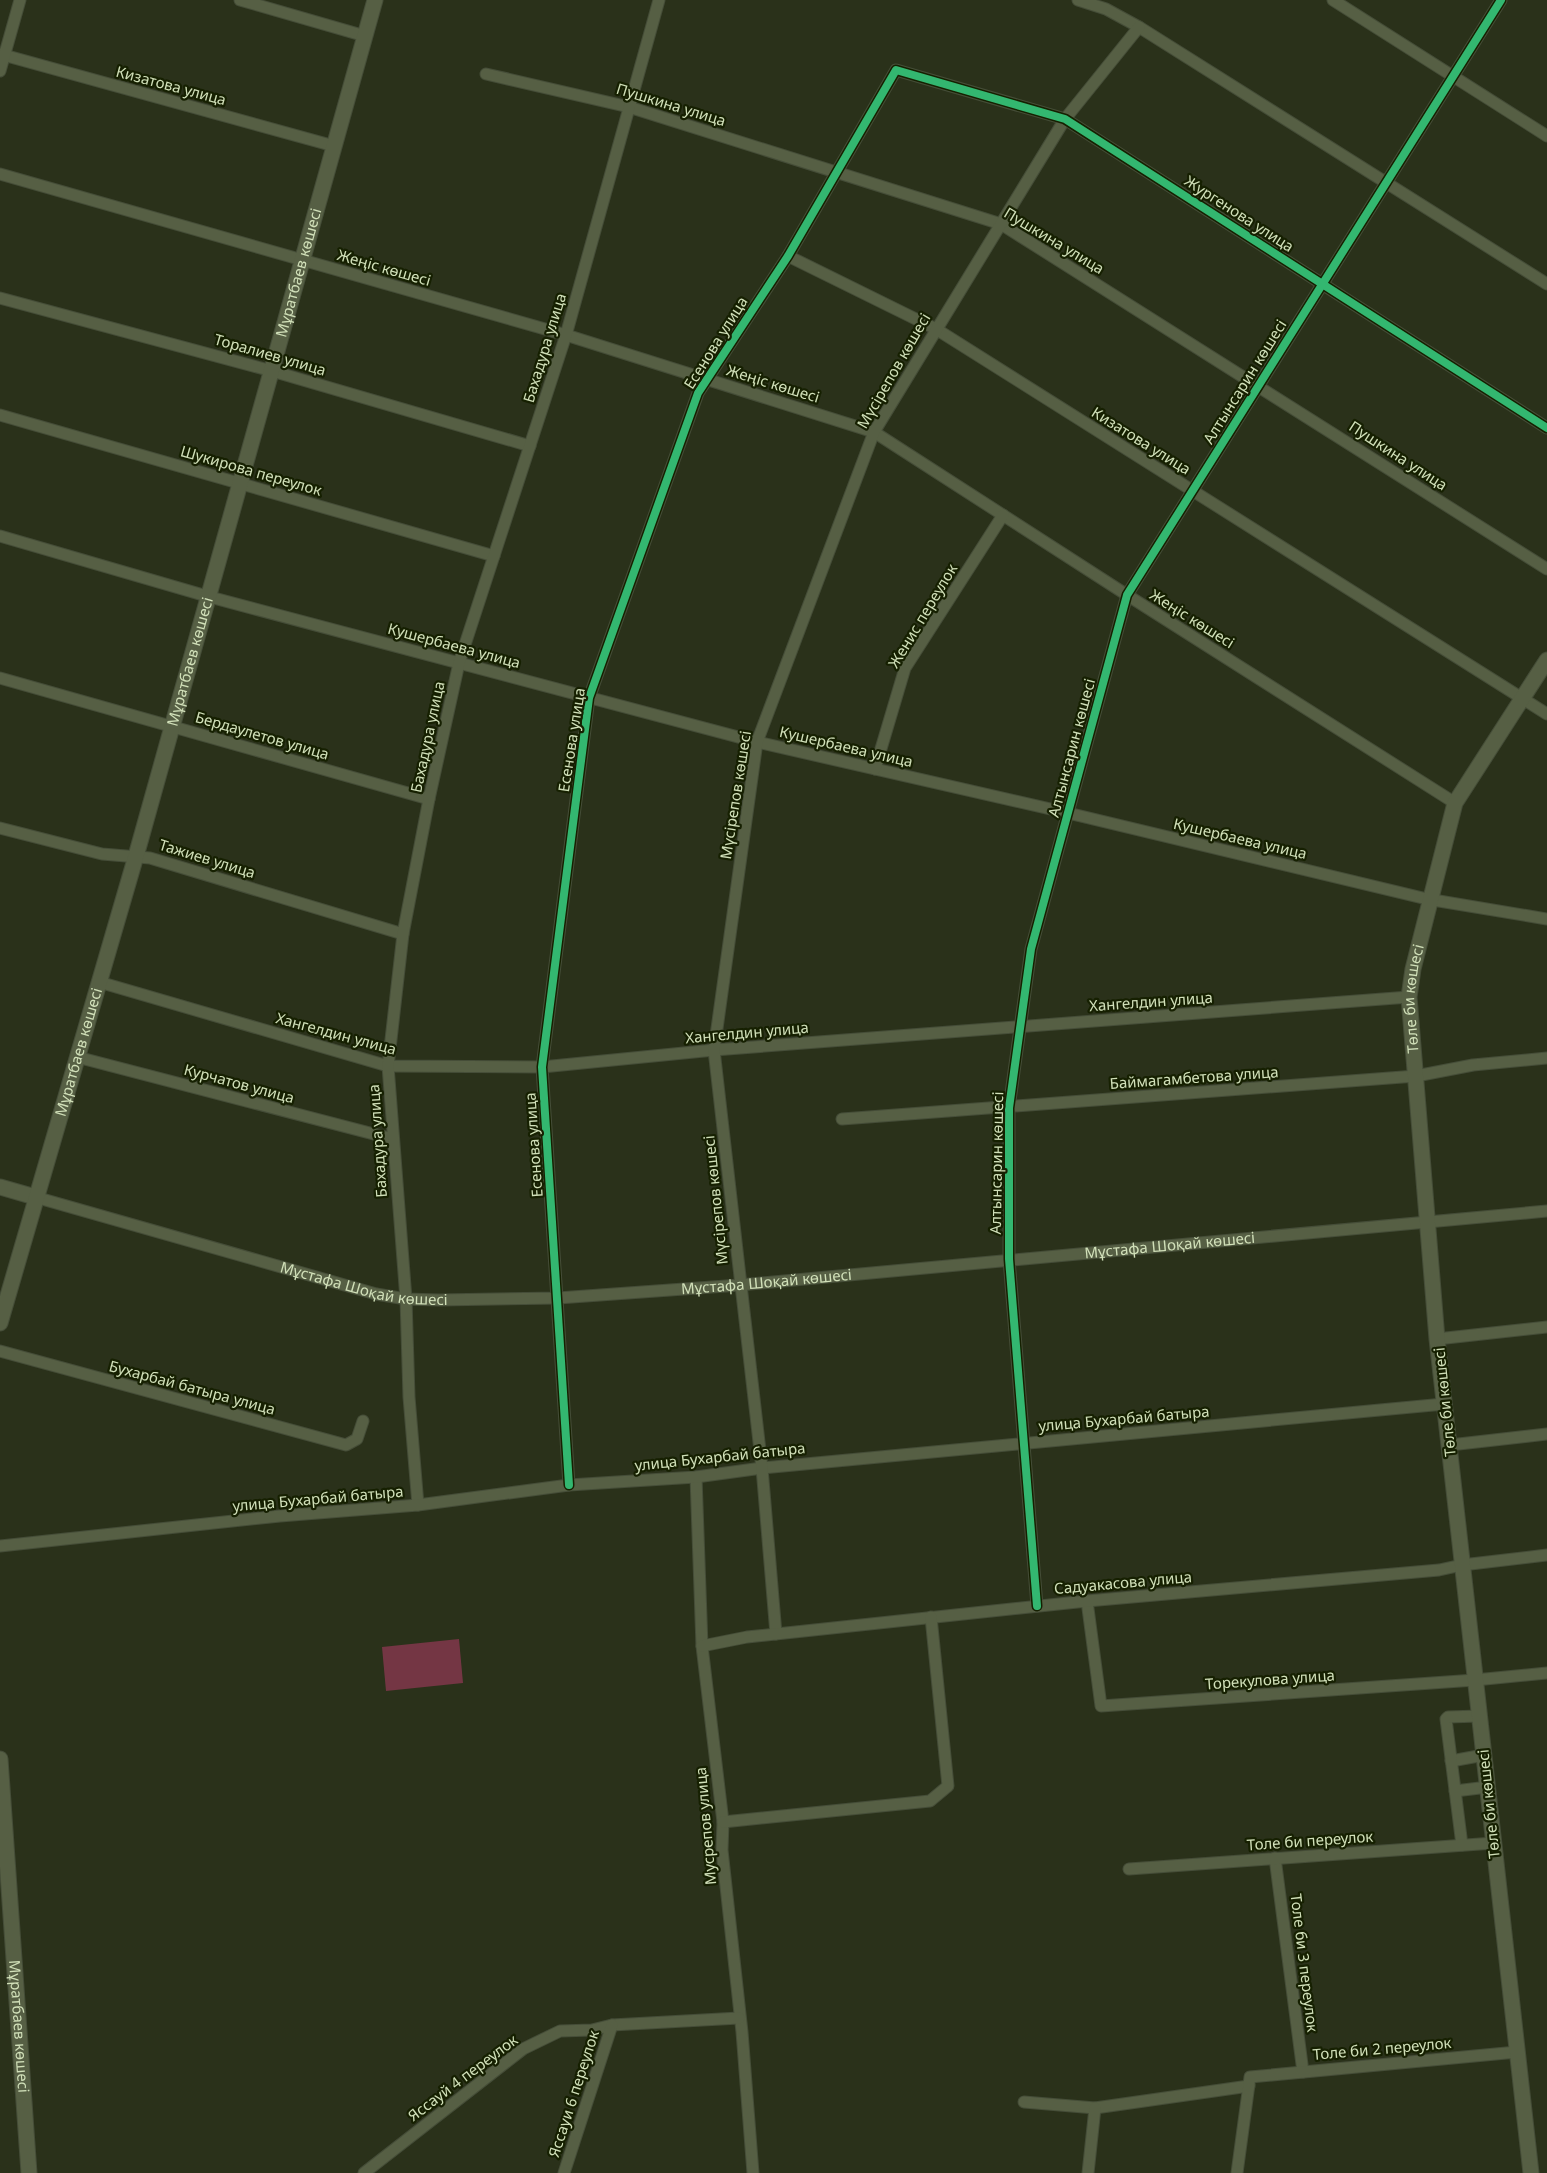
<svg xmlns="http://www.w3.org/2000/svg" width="1547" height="2173" viewBox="0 0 1547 2173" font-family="'Noto Sans',sans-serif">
<rect width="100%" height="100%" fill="#2a311a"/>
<path fill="#743644" d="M459 1639 463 1683 386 1691 382 1647Z"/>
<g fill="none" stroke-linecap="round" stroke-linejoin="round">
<defs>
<g id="minor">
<path d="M240 0 365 36"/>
<path d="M1078 0 1106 9 1139 27 1547 284"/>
<path d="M1333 0 1547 136"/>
<path d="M0 54 334 146"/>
<path d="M0 71 20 0"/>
<path d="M486 74 629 107 1001 224 1547 569"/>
<path d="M0 174 566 335 874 432 1127 595 1455 803"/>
<path d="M788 256 936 329 1547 714"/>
<path d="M0 298 272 371 530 446"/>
<path d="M0 415 494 556"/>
<path d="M0 536 210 597 757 742 1068 813 1427 899 1547 919"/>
<path d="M0 678 429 799"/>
<path d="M875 769 905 668 1003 515"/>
<path d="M0 828 102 854 150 858 403 934"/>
<path d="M99 982 388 1066 542 1067 714 1050 1409 997"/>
<path d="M77 1057 393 1139"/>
<path d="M842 1119 1416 1076 1473 1065 1547 1058"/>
<path id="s1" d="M35 1197 376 1294 406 1299 439 1300 558 1298 740 1285 1547 1211"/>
<path d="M1437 1339 1547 1327"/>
<path d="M0 1351 346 1445 357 1439 363 1421"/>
<path d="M1450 1445 1547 1434"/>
<path d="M696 1477 702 1646 723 1822 722 1850 742 2032 753 2173"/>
<path d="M569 1485 542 1067 589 698 698 393 788 256 896 70 1065 119 1547 428"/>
<path d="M418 1505 409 1397 406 1299 388 1066 403 934 429 799 459 663 566 335 659 0"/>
<path d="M0 1546 280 1516 418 1505 569 1485 696 1477 762 1468 1444 1404"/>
<path d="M1087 1601 1101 1706 1475 1680 1547 1673"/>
<path d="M1037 1606 1009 1259V1108L1031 949 1127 595 1501 0"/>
<path d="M776 1634 762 1468 714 1050 757 742 874 432 1065 119 1139 27"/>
<path d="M702 1646 747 1637 1087 1601 1439 1570 1462 1565 1547 1555"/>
<path d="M1451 1761 1484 1755"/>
<path d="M1455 1791 1488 1787"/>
<path d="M723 1822 930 1801 948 1786 931 1617"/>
<path d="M1462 1845 1446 1719 1448 1717 1479 1716"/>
<path d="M1275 1858 1303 2072"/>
<path d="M1129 1869 1494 1843"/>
<path d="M1024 2102 1095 2108 1249 2086"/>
<path d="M364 2173 523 2049 560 2031 592 2030 612 2025 739 2018"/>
<path d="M564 2173 612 2025"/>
<path d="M1088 2173 1095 2108"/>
<path d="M1237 2173 1250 2077 1517 2052"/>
</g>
<g id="tertiary">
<path d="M0 1187 35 1197"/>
<path id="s2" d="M0 1323 136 856 375 0"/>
<path id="s3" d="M0 1759 29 2173"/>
<path id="s4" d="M1531 2173 1437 1339 1409 997 1413 969 1455 803 1547 660"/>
</g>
</defs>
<use href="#minor" stroke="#454d38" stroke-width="13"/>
<use href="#tertiary" stroke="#454d38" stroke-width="17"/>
<use href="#minor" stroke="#565f44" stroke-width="11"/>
<use href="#tertiary" stroke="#565f44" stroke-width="15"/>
<defs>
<g id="cycleway">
<path d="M569 1485 542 1067 589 698 698 393 788 256 896 70 1065 119 1547 428"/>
<path d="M1037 1606 1009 1259V1108L1031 949 1127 595 1501 0"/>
</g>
</defs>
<use href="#cycleway" stroke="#162001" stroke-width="11"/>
<use href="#cycleway" stroke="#33b770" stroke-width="8"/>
</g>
<g text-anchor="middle" stroke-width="4.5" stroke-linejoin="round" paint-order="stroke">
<g font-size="15" fill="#d1e0b9" stroke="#162001">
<text transform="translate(171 86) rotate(15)" y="5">Кизатова улица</text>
<text transform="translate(671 105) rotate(17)" y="5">Пушкина улица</text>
<text transform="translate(1239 214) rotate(33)" y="5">Жургенова улица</text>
<text transform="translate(1054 241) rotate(31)" y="5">Пушкина улица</text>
<text transform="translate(384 268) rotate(16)" y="5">Жеңіс көшесі</text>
<text dy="5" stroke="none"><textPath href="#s2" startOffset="1092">Мұратбаев көшесі</textPath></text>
<text transform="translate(716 343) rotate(-58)" y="5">Есенова улица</text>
<text transform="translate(545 348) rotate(-73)" y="5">Бахадура улица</text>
<text transform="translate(270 355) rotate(16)" y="5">Торалиев улица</text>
<text transform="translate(894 371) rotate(-60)" y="5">Мүсірепов көшесі</text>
<text transform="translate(1245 382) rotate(-58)" y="5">Алтынсарин көшесі</text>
<text transform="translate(773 384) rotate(17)" y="5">Жеңіс көшесі</text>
<text transform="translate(1141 441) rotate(32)" y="5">Кизатова улица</text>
<text transform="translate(1398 456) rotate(33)" y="5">Пушкина улица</text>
<text transform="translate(251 471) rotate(16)" y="5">Шукирова переулок</text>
<text transform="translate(923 616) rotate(-59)" y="5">Женис переулок</text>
<text transform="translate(1192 619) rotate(32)" y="5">Жеңіс көшесі</text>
<text transform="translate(454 646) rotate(15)" y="5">Кушербаева улица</text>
<text dy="5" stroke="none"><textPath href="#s2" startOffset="688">Мұратбаев көшесі</textPath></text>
<text transform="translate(262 736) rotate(16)" y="5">Бердаулетов улица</text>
<text transform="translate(428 737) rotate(-78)" y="5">Бахадура улица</text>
<text transform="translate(572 740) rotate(-81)" y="5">Есенова улица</text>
<text transform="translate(846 747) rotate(13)" y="5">Кушербаева улица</text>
<text transform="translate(1072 748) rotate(-75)" y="5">Алтынсарин көшесі</text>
<text transform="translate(736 795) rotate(-81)" y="5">Мүсірепов көшесі</text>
<text transform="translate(1240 839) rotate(13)" y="5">Кушербаева улица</text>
<text transform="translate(207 859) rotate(17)" y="5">Тажиев улица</text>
<text dy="5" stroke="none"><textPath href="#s4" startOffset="1181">Төле би көшесі</textPath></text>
<text transform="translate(1151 1002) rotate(-4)" y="5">Хангелдин улица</text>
<text transform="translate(747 1033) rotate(-5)" y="5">Хангелдин улица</text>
<text transform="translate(336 1034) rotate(15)" y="5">Хангелдин улица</text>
<text dy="5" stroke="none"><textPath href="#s2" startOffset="282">Мұратбаев көшесі</textPath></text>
<text transform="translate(1194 1078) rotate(-4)" y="5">Баймагамбетова улица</text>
<text transform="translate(239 1084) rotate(15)" y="5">Курчатов улица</text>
<text transform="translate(378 1141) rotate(-94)" y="5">Бахадура улица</text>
<text transform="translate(534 1145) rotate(-94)" y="5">Есенова улица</text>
<text transform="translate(997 1163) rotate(-89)" y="5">Алтынсарин көшесі</text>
<text transform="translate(716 1200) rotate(-96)" y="5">Мүсірепов көшесі</text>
<text dy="5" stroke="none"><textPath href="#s1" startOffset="1151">Мұстафа Шоқай көшесі</textPath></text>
<text dy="5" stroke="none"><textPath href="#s1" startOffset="746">Мұстафа Шоқай көшесі</textPath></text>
<text dy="5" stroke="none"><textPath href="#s1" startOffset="341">Мұстафа Шоқай көшесі</textPath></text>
<text transform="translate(192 1388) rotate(15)" y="5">Бухарбай батыра улица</text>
<text transform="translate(1445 1402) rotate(-96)" y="5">Төле би көшесі</text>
<text transform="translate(1124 1419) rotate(-5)" y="5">улица Бухарбай батыра</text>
<text transform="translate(720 1457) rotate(-6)" y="5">улица Бухарбай батыра</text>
<text transform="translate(318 1499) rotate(-5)" y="5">улица Бухарбай батыра</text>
<text transform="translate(1123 1583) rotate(-5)" y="5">Садуакасова улица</text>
<text transform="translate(1270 1680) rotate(-4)" y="5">Торекулова улица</text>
<text transform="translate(1489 1804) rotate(-96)" y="5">Төле би көшесі</text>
<text transform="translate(706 1826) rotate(-95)" y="5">Мусрепов улица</text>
<text transform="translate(1310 1841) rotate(-4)" y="5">Толе би переулок</text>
<text transform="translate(1304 1963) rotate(83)" y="5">Толе би 3 переулок</text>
<text dy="5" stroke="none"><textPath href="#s3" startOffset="268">Мұратбаев көшесі</textPath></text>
<text transform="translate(1382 2049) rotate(-5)" y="5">Толе би 2 переулок</text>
<text transform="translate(463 2078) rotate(-37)" y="5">Яссауй 4 переулок</text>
<text transform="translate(574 2094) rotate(-72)" y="5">Яссауи 6 переулок</text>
</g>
</g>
</svg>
